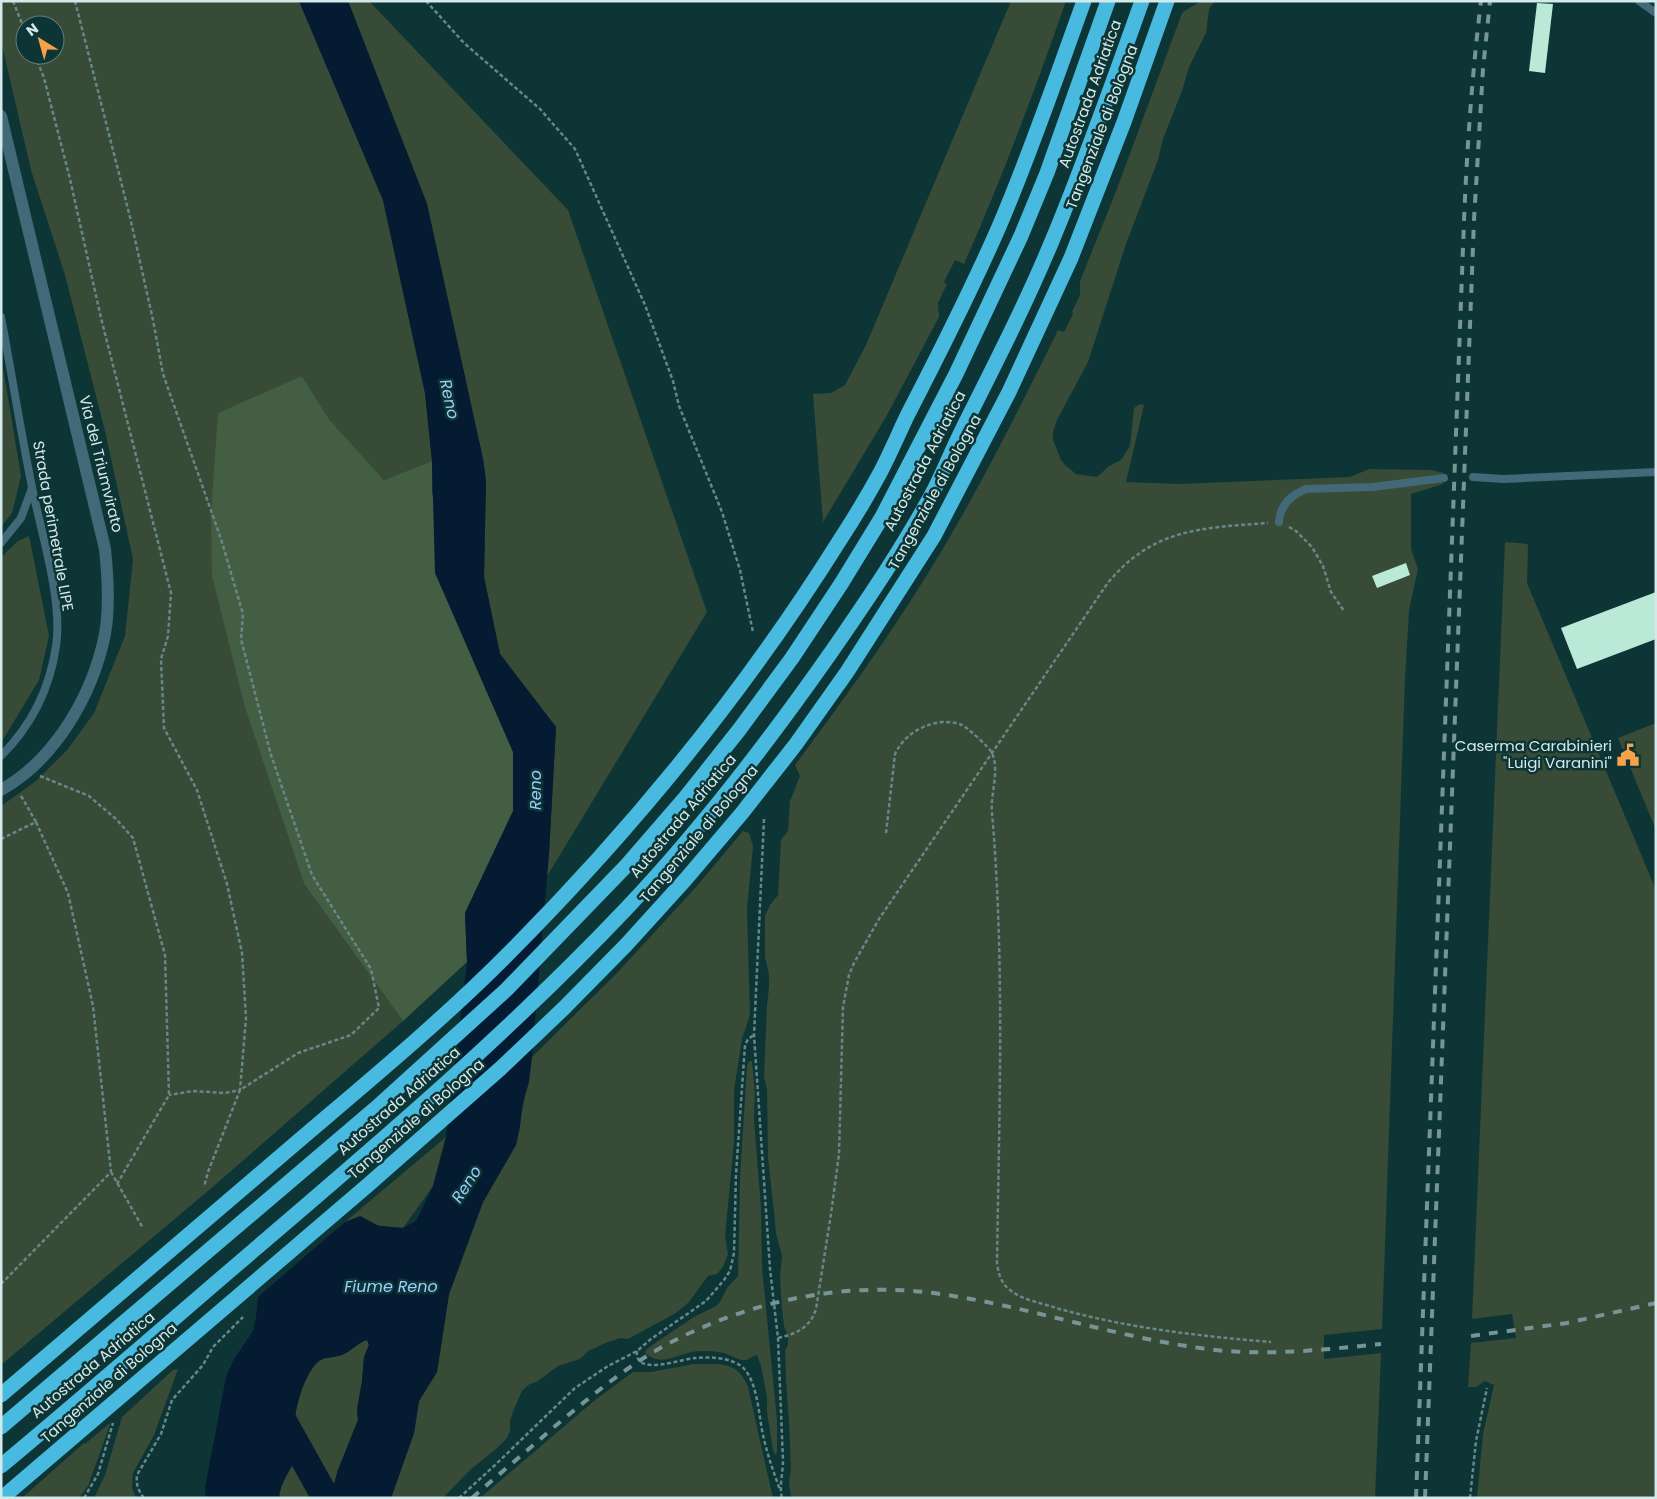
<svg xmlns="http://www.w3.org/2000/svg" width="1657" height="1499" viewBox="0 0 1657 1499" font-family="Poppins,sans-serif">
<rect width="100%" height="100%" fill="#0d3536"/>
<g fill="#374b36" fill-rule="evenodd">
<path d="M1 1H299L383 200 425 393 432 461 384 480 329 419 302 376 212 577 244 705 304 884 403 1021 215 1185 1 1365V806L36 781 68 749 94 713 125 636 133 559 105 431 65 275 31 170 1 41ZM25 25H55V55H25Z"/>
<path d="M348 1H369L568 210 707 612 546 878 549 854 556 727 500 654 484 577 486 481 483 459 427 204Z"/>
<path d="M1011 1H1066C1035 90 1002 178 964 264L955 260 944 282 947 284 938 303 939 317 886 417 823 522 813 394 831 393 845 385 866 345Z"/>
<path d="M1201 1H1215L1209 9 1206 33 1189 67 1182 91 1163 139 1158 160 1126 244 1088 362 1057 420 1053 432V440L1061 460 1065 465 1076 474 1097 477 1109 466 1121 460 1130 446 1134 408 1140 404 1144 405 1126 482 1178 484 1350 477 1369 469 1431 470 1444 473 1443 484 1411 494V549L1418 569 1409 610 1405 678 1382 1329 1324 1335V1359L1381 1353 1375 1498H791L789 1482 791 1469 789 1422 786 1381 785 1350 788 1345V1336L784 1326 782 1309 780 1277 782 1256 776 1233 774 1212 768 1158 767 1089 764 1077 767 1005 769 987V975L765 957V916L770 905 778 895 781 840 788 831 790 801 800 776 795 765C836 710 876 655 913 597 968 512 1013 421 1058 330L1064 332 1073 314 1072 312 1080 295V281L1115 194 1181 16 1183 12Z"/>
<path d="M1 356 21 476 12 513 1 527Z"/>
<path d="M29 536 49 636 39 680 1 743V557L18 541Z"/>
<path d="M1505 542 1528 544 1527 583 1656 890V1498H1477L1483 1434 1494 1385 1485 1381 1476 1387H1468L1471 1343 1516 1338 1512 1314 1472 1319Z"/>
<path d="M1656 723V830L1618 738Z"/>
<path d="M743 831 749 833 753 846 747 909 750 1015 742 1039 734 1090V1143L725 1236 728 1254 723 1267 717 1274 708 1276 689 1302 676 1313 628 1339 620 1338 608 1342 588 1351 580 1359 558 1366 538 1381 528 1385 522 1391 514 1409 510 1421V1431L507 1438 496 1449 471 1469 443 1498H391L414 1433 419 1401 437 1372 449 1294 483 1202 516 1145 532 1057 618 972 696 887Z"/>
<path d="M749 1061H752L755 1093 754 1119 761 1208 762 1267 777 1420V1452L775 1455 773 1450 767 1412V1397L761 1366 757 1355C754 1356 749 1359 746 1360 738 1361 731 1355 724 1353 715 1351 702 1350 692 1352 676 1355 660 1367 645 1353L646 1350 658 1341 694 1317 716 1306 720 1302 727 1288 738 1276 740 1177 747 1066Z"/>
<path d="M446 1137 433 1186 403 1228 345 1222Z"/>
<path d="M367 1340 369 1345 364 1357 362 1381 357 1410 358 1420 338 1470 330 1498H279C280 1481 292 1470 296 1455 298 1446 295 1438 294 1429 294 1411 304 1372 319 1361 326 1356 336 1358 344 1354 353 1349 357 1343 367 1340Z"/>
<path d="M694 1364C718 1365 737 1359 748 1387L773 1498H480L595 1400 633 1372H651Z"/>
<path d="M178 1369 154 1435 133 1473 132 1488 136 1498H94L105 1475 122 1417 173 1370Z"/>
<path d="M111 1422 88 1486 79 1498H22L84 1443 85 1444Z"/>
</g>
<path fill="#445e43" d="M302 376 329 419 384 480 432 461V492L464 639 513 752V811L465 913 467 962 403 1021 304 884 244 705 212 577 211 513 218 413Z"/>
<path fill="#041b32" d="M299 1H348L427 204 483 459 486 481 484 577 500 654 556 727 549 854 532 1057 529 1082 522 1106 520 1127 516 1145 483 1202 449 1294 437 1372 419 1401 414 1433 391 1498H330L338 1470 358 1420 357 1410 362 1381 364 1357 369 1345 367 1340C357 1343 353 1350 344 1354 336 1358 326 1356 319 1361 304 1373 294 1411 294 1429 295 1438 298 1446 296 1455 292 1470 280 1481 279 1498H206L205 1488 226 1377 234 1359 253 1331 256 1318 258 1297 345 1222 360 1216 379 1226 403 1228 416 1221 433 1186 446 1137 467 962 465 913 513 811V752L435 573 432 461 425 393 383 200Z"/>
<g fill="none" stroke-linecap="round" stroke-linejoin="round">
<path stroke="#041b32" stroke-width="28" d="M279 1414 326 1498"/>
</g>
<g fill="#bbe9d8">
<path d="M1537 3 1553 4 1545 73 1529 71Z"/>
<path d="M1406 563 1410 575 1377 588 1372 576Z"/>
<path d="M1656 592V639L1577 669 1561 628Z"/>
</g>
<g fill="none" stroke-linecap="round" stroke-linejoin="round">
<g stroke="#688788" stroke-width="2.5" stroke-dasharray="4 2.5" stroke-linecap="butt">
<path d="M13 1 25 31"/>
<path d="M75 1 130 217 153 320 163 374 221 539 243 614 241 639 271 755 312 875 371 969 379 1008 351 1035 298 1053 240 1090 208 1172 204 1187"/>
<path d="M426 1 464 43 540 109 575 149 645 305 673 381 679 406 722 512 740 570 753 632"/>
<path d="M35 55 44 78 70 179 101 318 171 593 168 636 161 659 164 728 197 790 227 884 242 953 246 1018 240 1090 225 1093 193 1091 169 1095"/>
<path d="M1289 527 1296 531 1312 547 1323 566 1331 592 1344 611"/>
<path d="M40 776 89 796 116 819 133 838 165 955 169 1095 117 1184"/>
<path d="M764 819 754 1035 770 1269 778 1338 783 1461C783 1472 779 1487 782 1498"/>
<path d="M886 833 895 754C903 737 918 727 936 723 943 721 955 722 962 725 968 728 990 748 992 753 1000 771 990 795 992 813 1005 963 999 1114 997 1264 999 1275 1001 1283 1010 1290 1022 1300 1042 1303 1056 1308 1127 1328 1198 1336 1271 1342"/>
<path d="M1 839 36 822 20 794"/>
<path d="M111 1172 143 1228"/>
<path d="M1 1284 111 1172 93 1006 68 893 36 822"/>
<path d="M778 1338C796 1334 810 1328 816 1309L831 1214 839 1154 843 1007 849 975 854 963 879 919 1107 584C1152 528 1202 528 1268 523"/>
<path d="M637 1351C634 1377 681 1359 695 1358 709 1357 723 1357 736 1363 759 1373 758 1418 764 1439 768 1457 774 1473 780 1490"/>
<path d="M84 1498 98 1474 113 1423"/>
<path d="M144 1498C138 1490 136 1485 137 1475L161 1434 172 1400 203 1365 213 1347 243 1317"/>
<path d="M459 1498 494 1466 575 1388 608 1366 637 1351 651 1339 706 1301 724 1280 730 1271 734 1253 736 1174 745 1045 748 1039 754 1035"/>
<path d="M1470 1498 1476 1441 1487 1388"/>
</g>
<g stroke="#416978" stroke-width="8">
<path d="M1639 1 1656 13"/>
<path d="M1 317C12 375 21 434 33 492 42 535 63 603 56 646 50 688 31 726 1 756"/>
<path d="M1473 477 1504 479 1656 472"/>
<path d="M1279 522C1280 505 1291 495 1306 489L1373 487 1444 478"/>
<path d="M1 543 21 518 32 488"/>
</g>
<path stroke="#416978" stroke-width="12" d="M1 116 105 549C108 577 110 606 105 634 93 694 56 759 1 790"/>
<g stroke="#48badf" stroke-width="15">
<path d="M1 1395C97 1313 193 1231 289 1149 365 1084 442 1021 512 950 635 826 745 691 838 543 853 520 867 497 880 473 890 454 898 435 907 416 939 354 970 293 998 229 1030 155 1056 78 1084 1"/>
<path d="M1 1427 376 1108 506 990 627 865 685 798 739 730 792 658 841 584 882 517 956 374 1021 236 1047 173 1108 1"/>
<path d="M1 1466C91 1391 179 1314 268 1238 391 1133 513 1028 625 910 701 830 769 741 832 651 868 599 904 546 934 490 944 471 952 450 962 430 993 368 1025 306 1052 241 1085 162 1113 82 1142 1"/>
<path d="M2 1498 368 1185 501 1068 564 1008 626 945 685 880 742 813 796 744 847 672 934 536 1009 392 1071 258 1124 122 1167 1"/>
</g>
<g stroke="#779595" stroke-width="4" stroke-dasharray="9 9" stroke-linecap="butt">
<path d="M1471 1336 1567 1323 1656 1303"/>
<path d="M472 1498C499 1474 527 1451 554 1427 589 1398 624 1368 664 1346 747 1301 846 1280 940 1294 1027 1306 1111 1336 1200 1348 1260 1357 1321 1350 1381 1344"/>
<path d="M1416 1498 1464 221C1467 148 1472 75 1481 1"/>
<path d="M1425 1498 1474 220 1483 69 1490 1"/>
</g>
</g>
<defs>
<symbol id="civic-bare" viewBox="-9 -9 18 18"><path d="M-.6-6.5H3V-4.5H.6V-3L4-1V1h2V6H-6V1h2V-1L-.6-3ZM-1.2 2.5V6h2.4V2.5Z" fill="#f7a149" stroke="#0d3536" stroke-width="2.5" paint-order="stroke"/></symbol>
</defs>
<g fill-rule="evenodd">
<use href="#civic-bare" x="1612" y="739" width="32" height="32"/>
</g>
<g text-anchor="middle" stroke-width="5" stroke-linejoin="round" paint-order="stroke">
<g font-size="15" fill="#d4e9e9" stroke="#0d3536">
<text transform="translate(1090 94) rotate(-70)" y="5">Autostrada Adriatica</text>
<text transform="translate(1102 127) rotate(-69)" y="5">Tangenziale di Bologna</text>
<text transform="translate(925 461) rotate(-62)" y="5">Autostrada Adriatica</text>
<text transform="translate(101 464) rotate(76)" y="5">Via del Triumvirato</text>
<text transform="translate(935 492) rotate(-61)" y="5">Tangenziale di Bologna</text>
<text transform="translate(53 526) rotate(80)" y="5">Strada perimetrale LIPE</text>
<text transform="translate(683 816) rotate(-50)" y="5">Autostrada Adriatica</text>
<text transform="translate(699 834) rotate(-50)" y="5">Tangenziale di Bologna</text>
<text transform="translate(399 1101) rotate(-41)" y="5">Autostrada Adriatica</text>
<text transform="translate(416 1119) rotate(-41)" y="5">Tangenziale di Bologna</text>
<text transform="translate(93 1365) rotate(-40)" y="5">Autostrada Adriatica</text>
<text transform="translate(109 1383) rotate(-41)" y="5">Tangenziale di Bologna</text>
</g>
<g font-size="15" fill="#d4e9e9" stroke="#0d3536" text-anchor="end">
<text x="1612" y="751">Caserma Carabinieri<tspan x="1612" dy="17">"Luigi Varanini"</tspan></text>
</g>
<g font-size="16" font-style="italic" fill="#9eccfc" stroke="#0d3536">
<text transform="translate(450 399) rotate(77)" y="6">Reno</text>
<text transform="translate(535 790) rotate(-90)" y="6">Reno</text>
<text transform="translate(466 1184) rotate(-57)" y="6">Reno</text>
<text x="391" y="1292">Fiume Reno</text>
</g>
</g>
<rect width="1657" height="1499" fill="none" stroke="#d4e9e9" stroke-width="5"/>
<g transform="translate(40 40) rotate(323)"><circle r="24" fill="#0d3536" stroke="#5d7d7e"/>
<path d="M0-4L9 19L0 12L-9 19Z" fill="#f7a149"/>
<text y="-8" font-size="14" font-weight="bold" text-anchor="middle" fill="#d4e9e9">N</text>
</g>
</svg>
